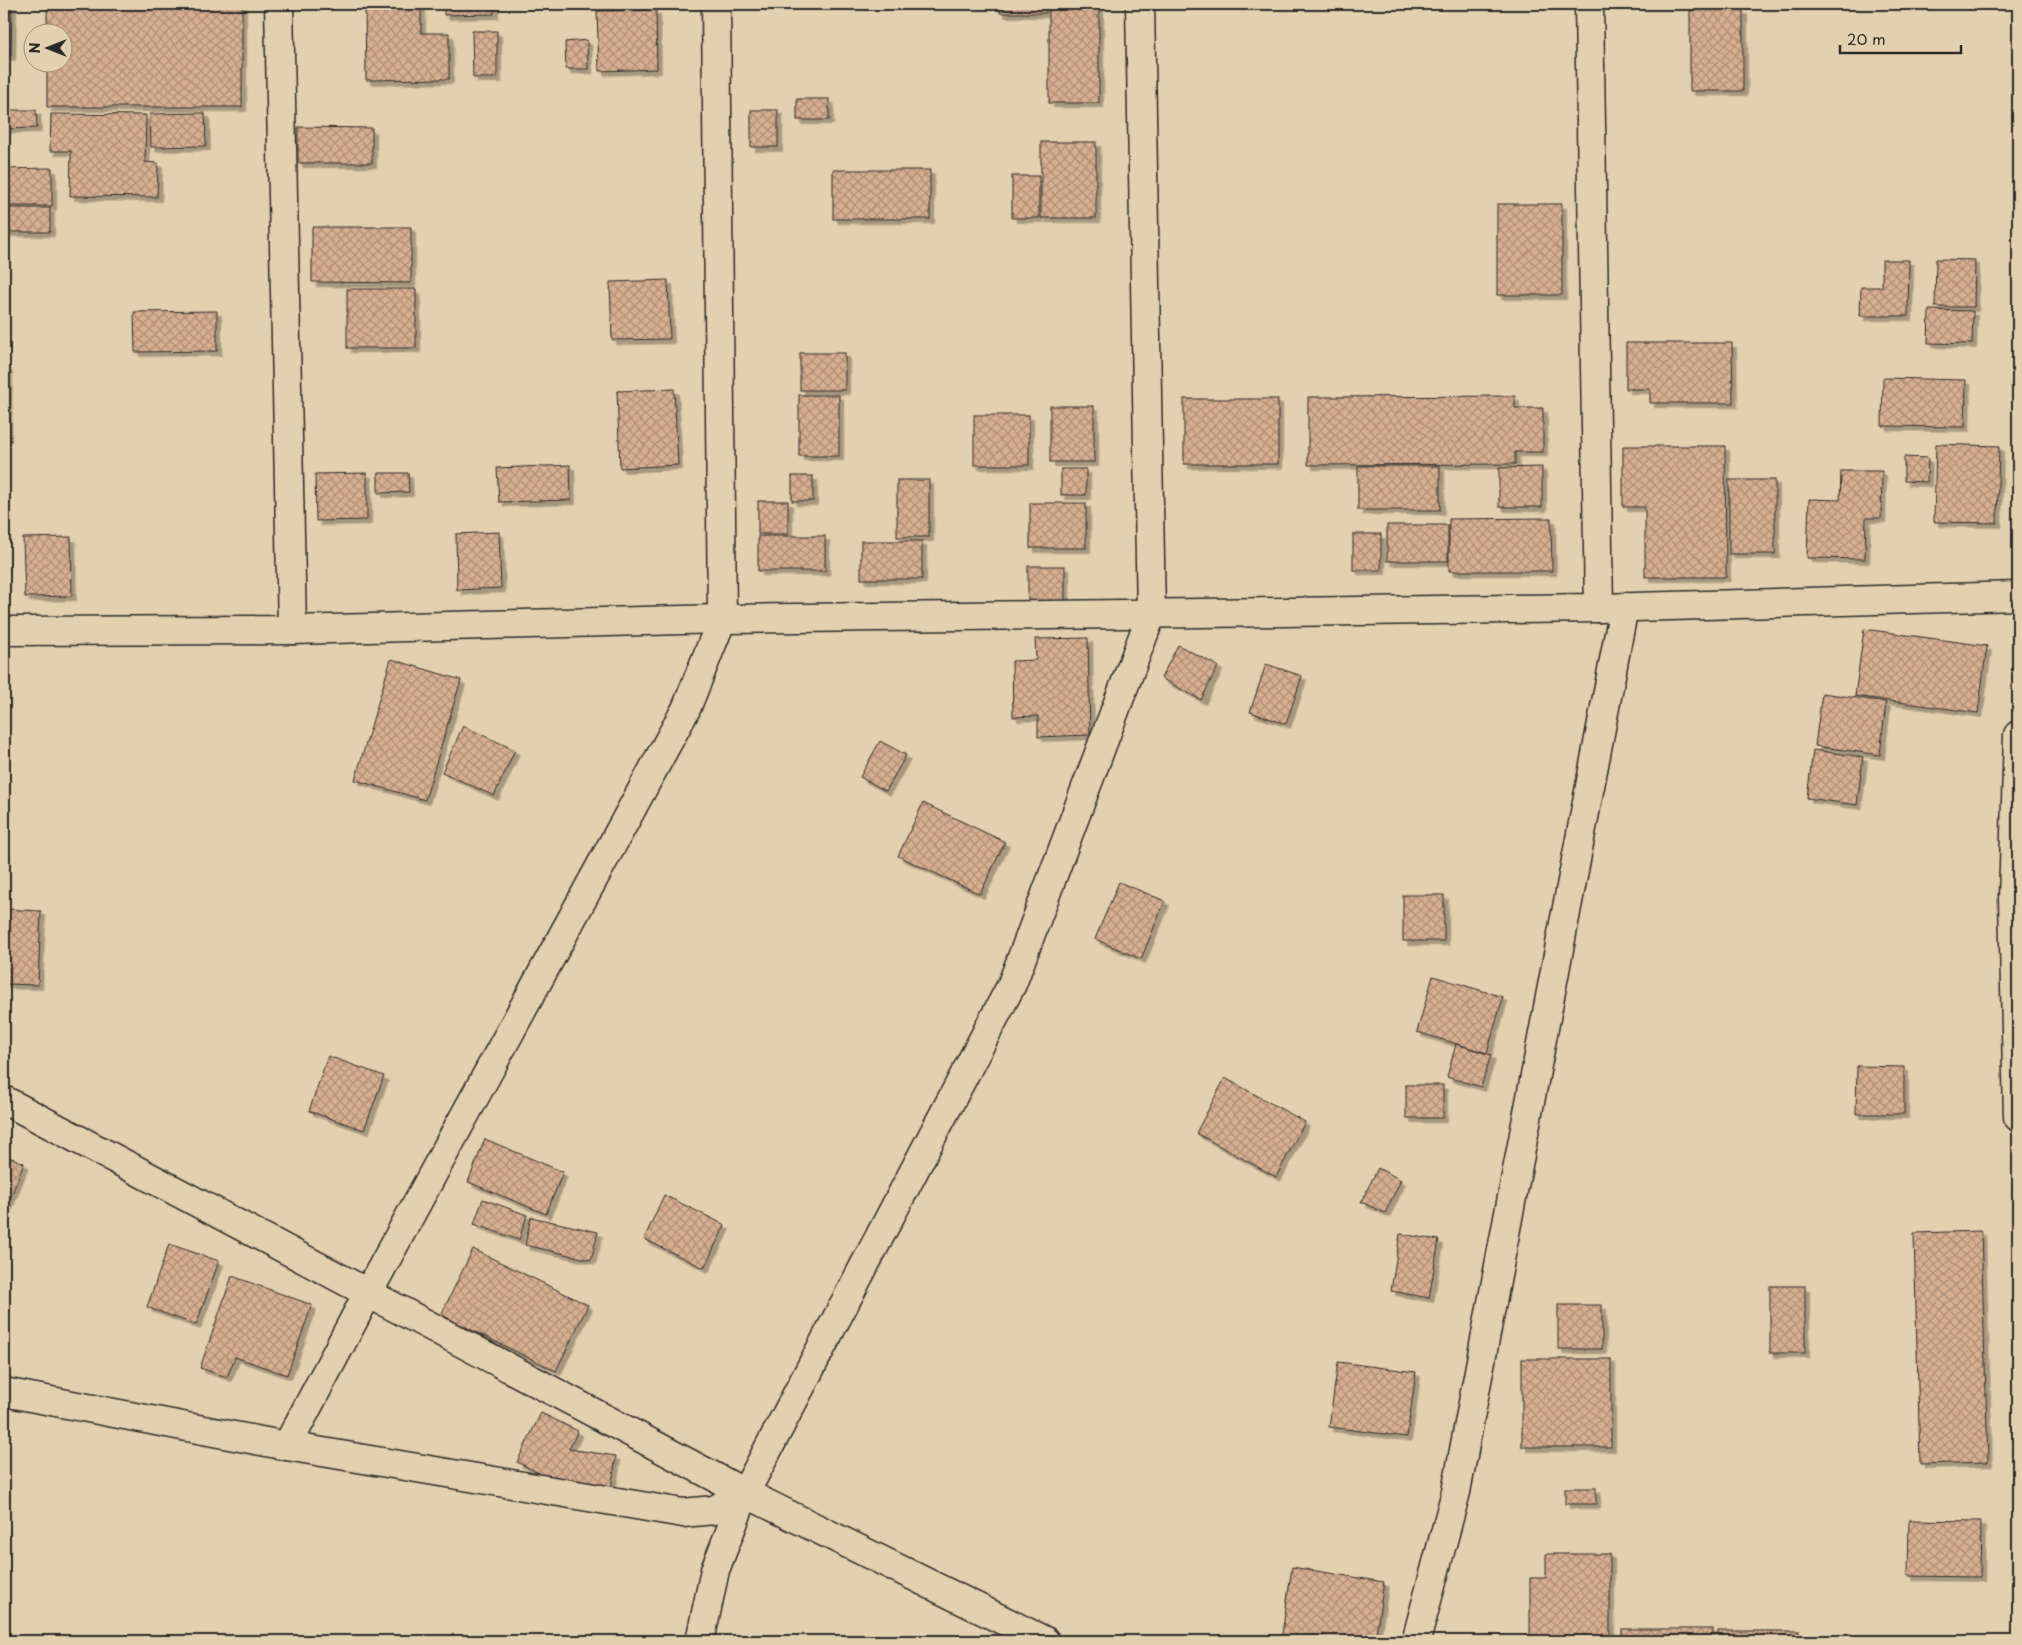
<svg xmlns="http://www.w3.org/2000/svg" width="2022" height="1645" viewBox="0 0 2022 1645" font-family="'Playpen Sans',sans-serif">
<defs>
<pattern id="building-cross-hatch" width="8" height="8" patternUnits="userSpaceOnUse" patternTransform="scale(1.25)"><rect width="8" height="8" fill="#d8ae90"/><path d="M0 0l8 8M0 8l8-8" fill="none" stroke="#af8e76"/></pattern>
<filter id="shadow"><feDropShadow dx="4.5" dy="4.5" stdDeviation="0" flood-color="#0004"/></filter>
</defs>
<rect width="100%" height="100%" fill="#e3d0ae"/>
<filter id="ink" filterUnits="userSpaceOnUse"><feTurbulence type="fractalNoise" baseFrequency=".02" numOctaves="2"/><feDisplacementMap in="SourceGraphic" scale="10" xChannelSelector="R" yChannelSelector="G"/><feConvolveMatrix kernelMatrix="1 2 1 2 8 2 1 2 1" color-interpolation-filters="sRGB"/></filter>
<g filter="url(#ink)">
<g fill="url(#building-cross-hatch)" stroke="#2b2b2b" filter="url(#shadow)">
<path d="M4 4H12L11 56H4Z"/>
<path d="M47 4H242V107H47V62H62V32H47Z"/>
<path d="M365 4H421V33H449V79L366 80Z"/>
<path d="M444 4H494V14L444 15Z"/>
<rect x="1000" y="4" width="46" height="9"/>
<rect x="1049" y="4" width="50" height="99"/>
<path d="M656 10 657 69 599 71 597 11Z"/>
<rect x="1690" y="10" width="53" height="81"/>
<path d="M472 31H497V78H473Z"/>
<path d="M587 40 588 69H566L565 42Z"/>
<rect x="797" y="99" width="32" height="21"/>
<path d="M4 110H36L37 128 4 129Z"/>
<rect x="751" y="110" width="27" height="37"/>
<path d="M205 113 206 146 151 147 150 114Z"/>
<path d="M51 114 146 115 145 162 158 163 157 197 70 196 71 151H50Z"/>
<path d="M298 127 372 128V163H298Z"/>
<rect x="1041" y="142" width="55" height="76"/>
<path d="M52 168V206H4V169Z"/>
<rect x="833" y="170" width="97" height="49"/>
<rect x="1012" y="176" width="27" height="42"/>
<rect x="1497" y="204" width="65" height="91"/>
<rect x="4" y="208" width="46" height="24"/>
<path d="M312 227H411V283L312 282Z"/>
<path d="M1936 259 1975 260 1974 307H1935Z"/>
<path d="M1882 260H1909L1908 316H1860L1861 287H1882Z"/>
<path d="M668 280 670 339 612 340 610 282Z"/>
<rect x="347" y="289" width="69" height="59"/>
<path d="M1929 310 1973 311 1972 344 1928 343Z"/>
<path d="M217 311V351L135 352 134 312Z"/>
<path d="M1626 343H1732L1733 403H1650V389H1626Z"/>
<rect x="800" y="353" width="45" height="37"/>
<path d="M4 367H8L7 438H4Z"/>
<path d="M1883 378 1966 380 1965 427 1882 426Z"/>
<path d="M674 389 678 465 620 468 617 391Z"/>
<rect x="799" y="395" width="40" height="61"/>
<path d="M1515 396V408H1543V452H1515V464L1308 465V397Z"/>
<rect x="1184" y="399" width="94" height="65"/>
<rect x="1050" y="406" width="44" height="56"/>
<rect x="974" y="415" width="55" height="50"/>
<path d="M1936 444 1999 446 1997 523 1934 522Z"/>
<path d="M1623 446H1725L1726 577H1645V507H1623Z"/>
<path d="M1904 457 1928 458 1927 482 1904 481Z"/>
<path d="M570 465 571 500 499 502 497 468Z"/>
<rect x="1358" y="466" width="82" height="44"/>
<path d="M1542 467V507H1499V468Z"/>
<rect x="1061" y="469" width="25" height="26"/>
<path d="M1841 471H1882L1881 518H1866L1865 559 1807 558 1809 499 1840 500Z"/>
<path d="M367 473V520L316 521 315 474Z"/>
<path d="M378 473H408L409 492 378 493Z"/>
<rect x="792" y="476" width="21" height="25"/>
<rect x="897" y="480" width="32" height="57"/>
<rect x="1729" y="480" width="46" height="74"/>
<rect x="758" y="501" width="30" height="33"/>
<rect x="1030" y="503" width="56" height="45"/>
<path d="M1551 518 1552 571H1449V519Z"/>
<rect x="1387" y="525" width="61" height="36"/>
<path d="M499 532 501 588 457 590 456 534Z"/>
<rect x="1353" y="534" width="28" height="36"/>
<rect x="758" y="536" width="67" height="35"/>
<path d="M71 537 72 596 25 597 23 538Z"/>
<rect x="861" y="541" width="61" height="38"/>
<rect x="1028" y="566" width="37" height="37"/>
<path d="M1864 629 1987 646 1978 713 1855 696Z"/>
<path d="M1088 638 1090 735 1038 737V716L1013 717 1012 661 1036 660 1035 639Z"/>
<path d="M1178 645 1218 666 1201 700 1161 678Z"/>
<path d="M391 659 461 680 425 800 355 780Z"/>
<path d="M1266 664 1302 676 1286 724 1250 712Z"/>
<path d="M1822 693 1886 702 1880 755 1815 746Z"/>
<path d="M463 726 515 750 494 796 442 772Z"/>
<path d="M880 741 906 755 886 791 860 777Z"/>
<path d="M1813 750 1863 757 1857 805 1807 798Z"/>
<path d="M923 803 1005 842 980 894 898 856Z"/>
<path d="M1119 882 1165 901 1141 959 1095 939Z"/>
<rect x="1403" y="895" width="41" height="46"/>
<path d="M4 909 41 911 38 985 4 984Z"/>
<path d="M1433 976 1503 997 1487 1053 1417 1032Z"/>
<path d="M1456 1044 1491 1055 1481 1087 1447 1077Z"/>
<path d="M328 1056 384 1076 364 1130 309 1111Z"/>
<path d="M1857 1066 1904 1067V1114H1856Z"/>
<path d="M1225 1078 1305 1122 1276 1177 1196 1133Z"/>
<rect x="1406" y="1085" width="37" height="33"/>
<path d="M485 1139 563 1172 546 1214 468 1182Z"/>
<path d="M4 1155 24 1163 5 1212H4Z"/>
<path d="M1378 1168 1401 1180 1385 1213 1361 1202Z"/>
<path d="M664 1195 725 1225 704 1268 644 1239Z"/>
<path d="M483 1199 527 1215 519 1240 474 1224Z"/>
<path d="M531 1217 598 1232 591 1260 525 1245Z"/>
<path d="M1981 1231 1988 1462 1920 1464 1914 1233Z"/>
<path d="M1400 1234 1439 1240 1429 1298 1391 1291Z"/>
<path d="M169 1244 219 1261 196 1325 147 1307Z"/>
<path d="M473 1249 588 1305 556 1371 441 1315Z"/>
<path d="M232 1276 312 1305 287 1375 235 1357 227 1377 200 1368Z"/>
<rect x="1770" y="1286" width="35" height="67"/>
<rect x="1558" y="1305" width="44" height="44"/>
<rect x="1522" y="1359" width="89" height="88"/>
<path d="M1338 1362 1416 1372 1407 1437 1329 1427Z"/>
<path d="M541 1413 578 1431 569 1449 616 1456 611 1489 553 1480 517 1462Z"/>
<rect x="1565" y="1488" width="31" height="16"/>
<path d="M1909 1520 1981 1521 1980 1577 1908 1576Z"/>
<path d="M1546 1554H1610V1641H1530V1578H1546Z"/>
<path d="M1292 1567 1384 1582 1375 1641 1281 1640Z"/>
<rect x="1622" y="1629" width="91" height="12"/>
<rect x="1718" y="1631" width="81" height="10"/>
</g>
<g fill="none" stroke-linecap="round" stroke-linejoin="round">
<defs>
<g id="minor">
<path d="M279 4 292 630"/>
<path d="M1589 4 1599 608"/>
<path d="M4 631 292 630 722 619 1599 608 2018 596"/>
<path d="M2018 735 2013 899 2018 1117"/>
<path d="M4 1100 745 1493 1045 1641"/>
<path d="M4 1392 287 1446 683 1513 714 1510 745 1493"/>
<path d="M287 1446 368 1293 686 709 722 619 716 4"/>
<path d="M700 1641 715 1570 745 1493 1012 984 1151 615 1140 4"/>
<path d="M1416 1641 1456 1492 1624 607"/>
</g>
</defs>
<use href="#minor" stroke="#2b2b2b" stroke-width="31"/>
<use href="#minor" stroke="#e3d0ae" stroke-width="28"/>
</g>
</g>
<rect width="2022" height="1645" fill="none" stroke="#e3d0ae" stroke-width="20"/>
<rect x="10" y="10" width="2002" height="1625" fill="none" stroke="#2b2b2b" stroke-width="2" filter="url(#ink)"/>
<g transform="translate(48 48) rotate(270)"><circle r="24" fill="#e3d0ae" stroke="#998e7a"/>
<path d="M0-4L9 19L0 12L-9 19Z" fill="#2b2b2b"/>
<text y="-8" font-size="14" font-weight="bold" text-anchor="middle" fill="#2b2b2b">N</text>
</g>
<path d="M1840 45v8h121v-8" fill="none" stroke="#2b2b2b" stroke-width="2.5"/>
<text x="1847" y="45" font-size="15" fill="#2b2b2b" stroke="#e3d0ae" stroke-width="4" paint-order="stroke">20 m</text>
</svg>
